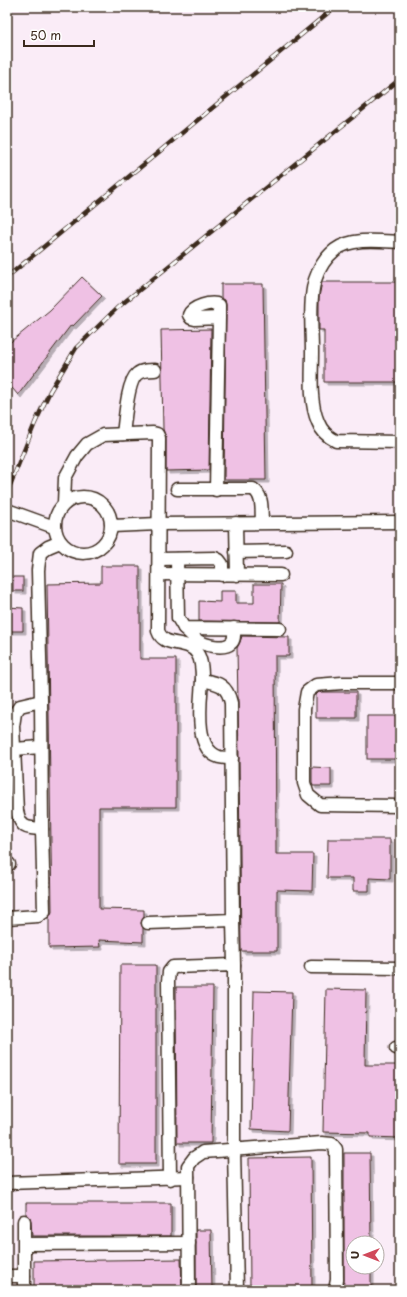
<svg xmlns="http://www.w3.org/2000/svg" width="407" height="1297" viewBox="0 0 407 1297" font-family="'Playpen Sans',sans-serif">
<defs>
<filter id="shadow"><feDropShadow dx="3" dy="3" stdDeviation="0" flood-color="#0004"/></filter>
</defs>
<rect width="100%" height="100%" fill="#fff"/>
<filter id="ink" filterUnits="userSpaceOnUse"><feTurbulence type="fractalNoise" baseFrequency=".025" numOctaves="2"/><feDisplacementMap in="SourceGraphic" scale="8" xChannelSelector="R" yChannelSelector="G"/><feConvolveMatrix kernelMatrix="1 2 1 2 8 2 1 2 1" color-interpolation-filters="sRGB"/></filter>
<g filter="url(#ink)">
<path fill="#faecf7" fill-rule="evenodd" d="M7 7H400V1290H7ZM353 1243H377V1267H353Z"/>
<g fill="#efc1e4" stroke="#3b2a1e" filter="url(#shadow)">
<path d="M82 277 102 296 73 326 71 325 18 395 7 382V345L50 310Z"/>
<path d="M322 282H400V382H324V330H319V297Z"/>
<path d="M221 284H263L266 480H224L226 305 225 300 221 298Z"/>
<path d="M211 329 209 470 166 471V438L163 429 161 330Z"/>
<path d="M101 566H140V659H176V807H99V909L144 910V917L141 923 143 928V942L99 940 100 947 49 948V917L52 912 47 584 101 583Z"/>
<rect x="13" y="577" width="10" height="14"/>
<path d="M254 584H281L280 622 199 621V601L220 602V591H236V603H254Z"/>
<path d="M7 607 23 608V631H7Z"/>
<path d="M242 636 289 637V656H275L276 854H313L312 891 277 890V951H241L239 758 237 648 240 642Z"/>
<path d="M319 692H356V718H316V695Z"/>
<rect x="367" y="716" width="33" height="43"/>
<path d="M312 767 331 768V786H313L312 782Z"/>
<path d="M328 839H390V879L369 878V891H353V878H327Z"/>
<path d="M120 965H156V1164H119Z"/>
<path d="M176 987H213L211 1143H177Z"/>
<path d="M326 989 366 990 365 1065H400V1138L370 1137V1133L323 1132Z"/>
<path d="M254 991 292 992 288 1131 251 1129Z"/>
<path d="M344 1153H370L371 1243H353V1267H371V1290H343L344 1280Z"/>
<path d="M311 1157 312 1290H250L249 1158Z"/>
<path d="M26 1203H171V1236H32L31 1221 30 1217 26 1214Z"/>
<path d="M196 1230H211L212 1290H196Z"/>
<path d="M181 1259 182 1290H34V1261Z"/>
</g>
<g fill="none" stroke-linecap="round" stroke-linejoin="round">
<defs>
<g id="minor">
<path d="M400 242C380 241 352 237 335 250 325 258 319 268 315 280 309 299 312 331 312 352 312 374 309 401 318 422 321 430 328 437 336 441L400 442"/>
<path d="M123 434C125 421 127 382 137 374 142 370 149 370 155 370"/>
<path d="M177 489H253C264 496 261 511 262 522"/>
<path d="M216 490 219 318V305C211 301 192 307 189 315L191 318 195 319 219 318"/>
<circle cx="83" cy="525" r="28"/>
<path d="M64 504 65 478 77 456 87 444 103 435 153 433 157 434 159 438 158 631C164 649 186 638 197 653 202 660 202 672 202 680 219 683 227 685 231 703L233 920 148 923"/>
<path d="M7 510 54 527"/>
<path d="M236 523 237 575"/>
<path d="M112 526 158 524 400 522"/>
<path d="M236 552 286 551"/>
<path d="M159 559 215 558 219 560 222 564V575"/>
<path d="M177 559 178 618 184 628 280 629"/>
<path d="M159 574 281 575"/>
<path d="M184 628C189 632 193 637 198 641 205 645 224 650 231 643 235 640 234 633 234 628"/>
<path d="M202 680C201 700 193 749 219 757 223 758 228 758 232 758"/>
<path d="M400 683H342L316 685 307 692 304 709V783L308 795 320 805 400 806"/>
<path d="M41 701 20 706 15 713 13 726 17 811C21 828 25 828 42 829"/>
<path d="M14 749 41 747"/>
<path d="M7 864H9"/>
<path d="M7 918 38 916 44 912 42 829 41 701 38 570 40 553 48 547 60 542"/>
<path d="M233 920 234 965"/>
<path d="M311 967 400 968"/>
<path d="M396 1048 400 1049"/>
<path d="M170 1179 168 981 169 972 173 967 234 965V1149L237 1290"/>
<path d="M7 1183 188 1177"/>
<path d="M24 1221V1290"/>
<path d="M25 1244 189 1243"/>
<path d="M7 1276H24"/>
<path d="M189 1290 188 1166 194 1158 203 1152 322 1143 332 1144 336 1149 337 1280 335 1290"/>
</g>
</defs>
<use href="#minor" stroke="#3b2a1e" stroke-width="15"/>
<use href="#minor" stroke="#fff" stroke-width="12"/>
<defs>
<g id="rail">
<path d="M7 277 335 7"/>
<path d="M7 493 35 423 50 391 76 348 117 308 400 79"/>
</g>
</defs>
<use href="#rail" stroke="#3b2a1e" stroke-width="4.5"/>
<use href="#rail" stroke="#fff" stroke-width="3" stroke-dasharray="9" stroke-linecap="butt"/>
</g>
</g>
<rect width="407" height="1297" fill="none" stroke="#fff" stroke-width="24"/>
<rect x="12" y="12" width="383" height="1273" fill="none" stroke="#3b2a1e" stroke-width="1.5" filter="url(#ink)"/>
<g transform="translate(365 1255) rotate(270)"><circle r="19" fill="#ffffff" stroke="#b1aaa5"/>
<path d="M0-3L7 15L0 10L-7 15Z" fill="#d1495b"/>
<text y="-6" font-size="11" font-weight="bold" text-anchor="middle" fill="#3b2a1e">U</text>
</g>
<path d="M24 40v6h70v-6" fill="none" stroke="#3b2a1e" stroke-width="2"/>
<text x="30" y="40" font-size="12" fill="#3b2a1e" stroke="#ffffff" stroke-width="3" paint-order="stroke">50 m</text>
</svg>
